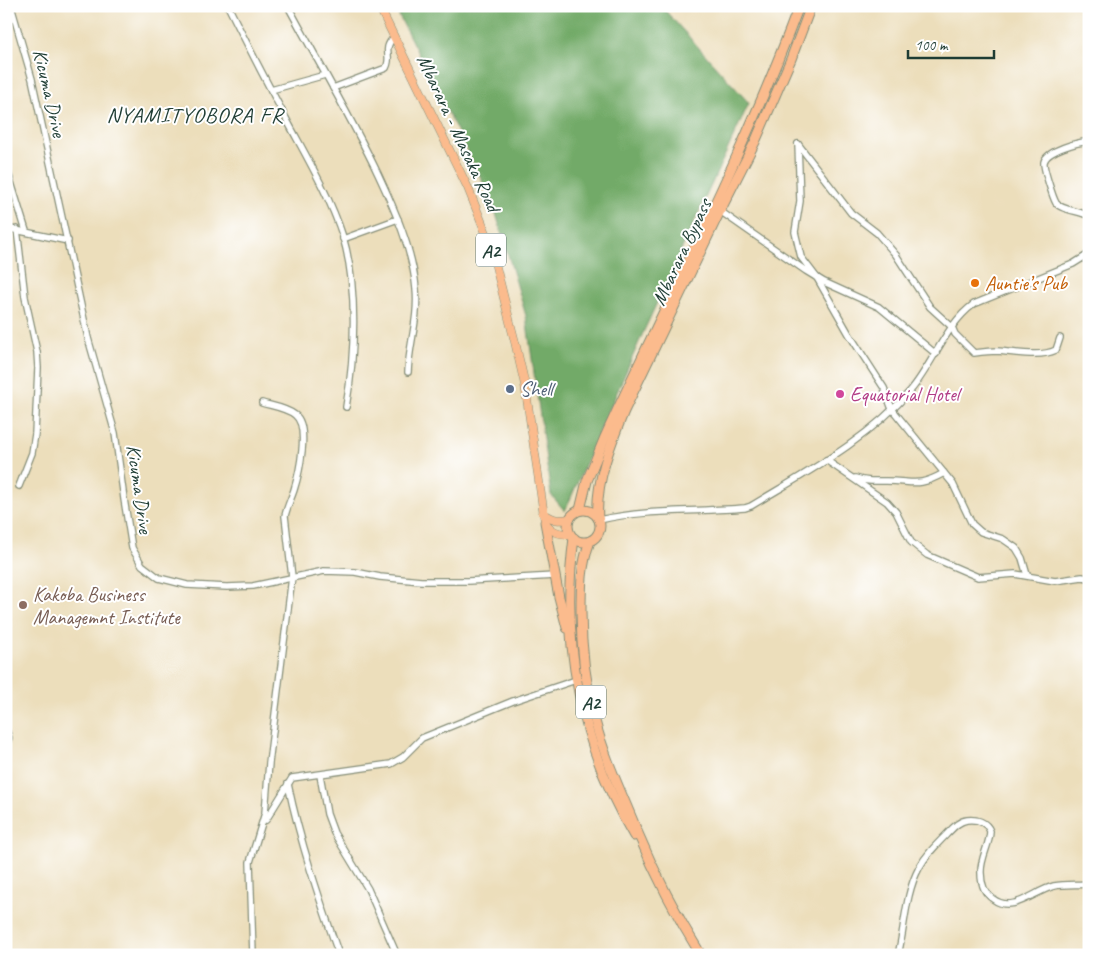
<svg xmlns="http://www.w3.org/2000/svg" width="1095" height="961" viewBox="0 0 1095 961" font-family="Caveat,sans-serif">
<rect width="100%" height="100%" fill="#fff"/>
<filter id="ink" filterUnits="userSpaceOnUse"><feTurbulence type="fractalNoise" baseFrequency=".02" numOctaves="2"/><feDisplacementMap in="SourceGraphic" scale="10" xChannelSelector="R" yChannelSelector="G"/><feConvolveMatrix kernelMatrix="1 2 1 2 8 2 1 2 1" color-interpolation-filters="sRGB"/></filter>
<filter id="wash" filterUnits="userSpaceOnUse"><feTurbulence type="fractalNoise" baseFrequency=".0096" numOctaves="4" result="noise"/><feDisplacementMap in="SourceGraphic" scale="20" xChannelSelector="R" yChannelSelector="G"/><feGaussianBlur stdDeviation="1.12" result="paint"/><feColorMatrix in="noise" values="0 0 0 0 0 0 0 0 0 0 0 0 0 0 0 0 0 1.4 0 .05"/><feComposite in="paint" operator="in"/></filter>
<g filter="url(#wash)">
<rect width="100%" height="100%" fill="#ecdebb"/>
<path fill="#72aa68" stroke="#48744e" d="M394 6H661L749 103 643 333 565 511 551 495 526 316 492 200Z"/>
</g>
<g filter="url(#ink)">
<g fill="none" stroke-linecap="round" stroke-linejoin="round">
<defs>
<g id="minor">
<path d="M11 6 32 79 88 338 115 433 124 499 132 548 142 565 159 578 187 585 227 587 253 586 324 571 355 572 380 577 421 581H468L555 576"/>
<path d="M228 6C248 46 268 85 289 124 309 161 330 197 343 237 358 287 355 356 346 407"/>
<path d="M288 6C318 62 351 117 378 174 394 208 413 251 416 289 419 318 409 344 408 372"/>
<path d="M333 88 386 68C393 55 381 51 394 37"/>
<path d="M271 90 325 75"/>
<path d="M1089 142C1079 141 1046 151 1044 162 1043 167 1053 198 1056 203 1061 210 1081 211 1089 216"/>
<path d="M798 144 800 201 795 232 801 257 817 278 849 334 884 388 892 409 953 484 972 524 981 532 1003 539 1016 548 1022 558 1027 575"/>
<path d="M798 144 851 213 877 233 896 255 930 307 952 327 955 334 974 353C982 352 990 351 997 351 1016 352 1039 358 1056 350L1060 338"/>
<path d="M6 166 26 231"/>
<path d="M720 211 806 271 824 282 879 307 936 354"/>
<path d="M6 228 68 241"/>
<path d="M17 229 25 297 37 352 38 368 35 434 32 453 19 486"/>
<path d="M343 239 398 219"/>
<path d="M826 460 887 502 896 512 911 542 927 555 978 577 1015 574 1055 581 1082 577 1089 578"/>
<path d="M855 478C868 482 873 481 886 481 914 481 917 488 944 473"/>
<path d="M599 520C647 509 696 512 745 508L751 506C807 472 868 440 911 390 933 364 946 324 974 304L1073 264 1089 254"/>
<path d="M6 729 9 738 6 744"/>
<path d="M320 775 327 814 334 833 368 889 397 955"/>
<path d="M288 784C300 842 319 898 339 955"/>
<path d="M266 820 292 778 391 764 403 757 422 738 513 701 576 680"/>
<path d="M253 955 250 862 265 813 269 763 292 577 285 516C287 507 291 499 294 490 299 474 310 426 295 415 287 408 272 406 262 403"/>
<path d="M898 955C905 927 905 894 919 868 926 855 936 845 946 835 952 829 958 821 967 820 977 819 986 822 990 831 990 845 980 858 981 873 981 883 984 893 993 899 1013 914 1034 891 1054 886 1065 884 1077 885 1089 884"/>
</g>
<g id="major">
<path d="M379 6 468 188 490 243 515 342 525 385 545 522C552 532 558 534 570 534"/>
<path d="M543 513C553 520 558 521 570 519"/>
</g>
<g id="highway">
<circle cx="584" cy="526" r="16"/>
<path d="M580 510 587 481 605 437C670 294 744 154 799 6"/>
<path d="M598 518C595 482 611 443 624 411L720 211 755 142 791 59 811 6"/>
<path d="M545 522 559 597 567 628"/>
<path d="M574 538C560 641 581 747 634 836"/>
<path d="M590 541C581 565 581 587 581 612 581 648 586 686 595 721 605 759 622 794 637 831 655 874 676 915 701 955"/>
</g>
</defs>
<use href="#minor" stroke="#868e78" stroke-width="8"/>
<use href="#major" stroke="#868e78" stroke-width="9"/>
<use href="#highway" stroke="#868e78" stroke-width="11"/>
<use href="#minor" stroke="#fff" stroke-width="5.5"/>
<use href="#major" stroke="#fbbb8d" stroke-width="8"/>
<use href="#highway" stroke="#fbbb8d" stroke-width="9"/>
</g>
</g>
<circle fill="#e8710a" stroke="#fff" stroke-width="2" cx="975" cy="283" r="5"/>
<circle fill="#5c6f8a" stroke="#fff" stroke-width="2" cx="510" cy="389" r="5"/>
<circle fill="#d1479c" stroke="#fff" stroke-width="2" cx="840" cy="394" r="5"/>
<circle fill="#8d6e63" stroke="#fff" stroke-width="2" cx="23" cy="605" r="5"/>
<g text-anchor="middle" stroke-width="4" stroke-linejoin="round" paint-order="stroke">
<g fill="#fff" stroke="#627771" stroke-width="1">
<rect x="476" y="233.5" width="30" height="33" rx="4"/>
<rect x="576" y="685.5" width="30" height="33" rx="4"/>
</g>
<g font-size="19" font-weight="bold" fill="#1f3d34">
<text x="491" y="257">A2</text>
<text x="591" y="709">A2</text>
</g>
<g font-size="20" fill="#1f3d34" stroke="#fff">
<text transform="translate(50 93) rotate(77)" y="7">Kicuma Drive</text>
<text transform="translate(459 133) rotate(65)" y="7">Mbarara - Masaka Road</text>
<text transform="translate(681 252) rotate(-65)" y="7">Mbarara Bypass</text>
<text transform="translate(140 489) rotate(82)" y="7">Kicuma Drive</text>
</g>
<g font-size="20" fill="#c56008" stroke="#fff" text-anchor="start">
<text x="985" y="290">Auntie’s Pub</text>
</g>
<g font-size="20" fill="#4e5e75" stroke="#fff" text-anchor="start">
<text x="520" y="396">Shell</text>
</g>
<g font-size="20" fill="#b23c85" stroke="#fff" text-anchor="start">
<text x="850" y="401">Equatorial Hotel</text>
</g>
<g font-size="20" fill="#785e54" stroke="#fff" text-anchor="start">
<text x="33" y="601">Kakoba Business<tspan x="33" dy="23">Managemnt Institute</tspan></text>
</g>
<g font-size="22" letter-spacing="1" fill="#1f3d34" stroke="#fff">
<text x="195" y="122">NYAMITYOBORA FR</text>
</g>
</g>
<rect width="1095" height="961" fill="none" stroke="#fff" stroke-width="25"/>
<path d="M908 50v8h86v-8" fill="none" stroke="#1f3d34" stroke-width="2.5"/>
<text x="915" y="50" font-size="15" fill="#1f3d34" stroke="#ffffff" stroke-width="4" paint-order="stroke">100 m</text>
</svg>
